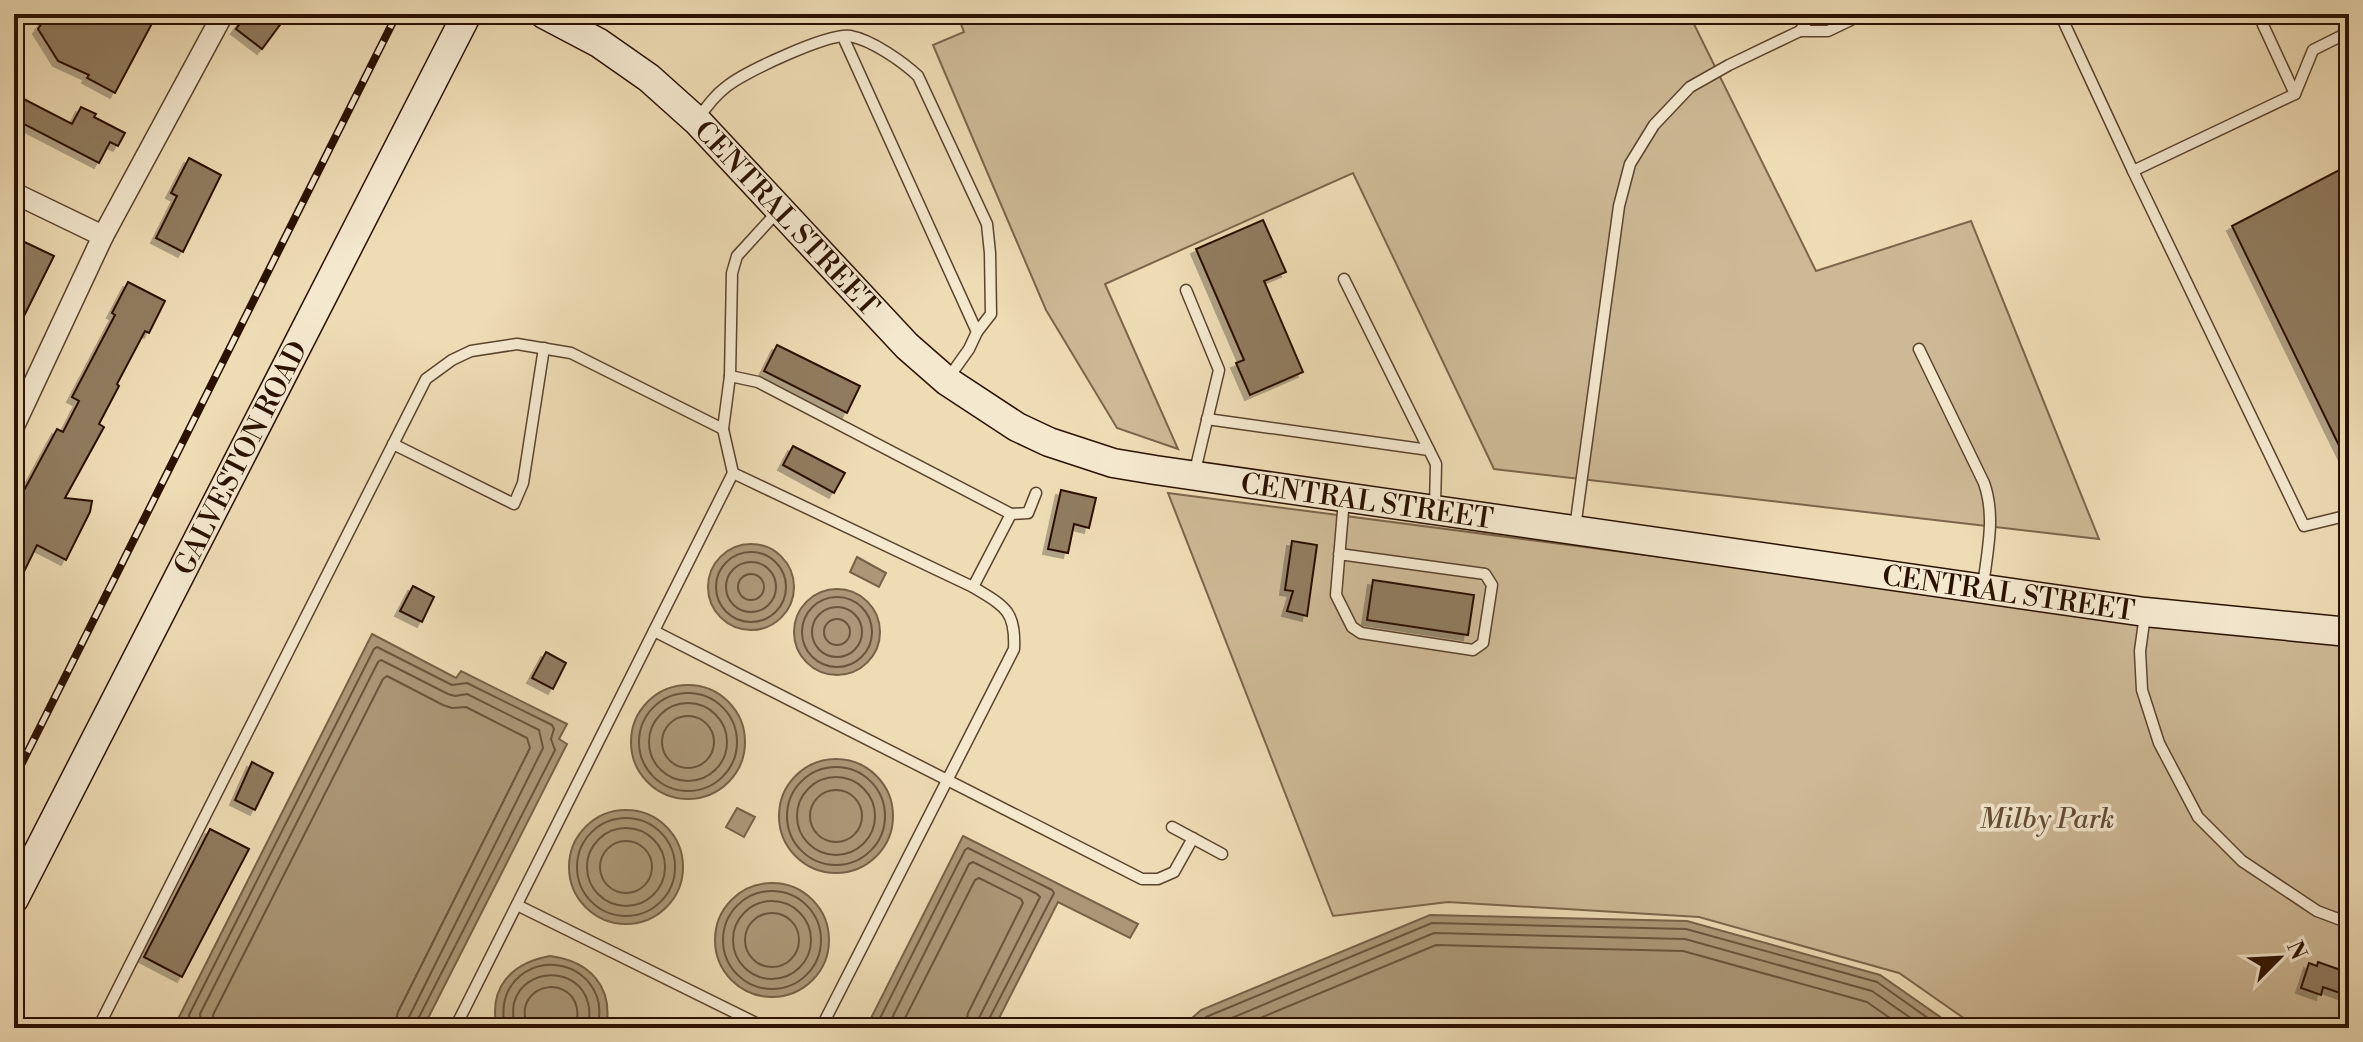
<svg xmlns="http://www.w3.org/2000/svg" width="2363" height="1042" viewBox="0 0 2363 1042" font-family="'Libre Bodoni',serif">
<defs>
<filter id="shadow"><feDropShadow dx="-5" dy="5" stdDeviation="0" flood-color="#0004"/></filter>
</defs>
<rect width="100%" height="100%" fill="#eedcb5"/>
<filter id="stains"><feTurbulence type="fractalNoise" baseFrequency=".0025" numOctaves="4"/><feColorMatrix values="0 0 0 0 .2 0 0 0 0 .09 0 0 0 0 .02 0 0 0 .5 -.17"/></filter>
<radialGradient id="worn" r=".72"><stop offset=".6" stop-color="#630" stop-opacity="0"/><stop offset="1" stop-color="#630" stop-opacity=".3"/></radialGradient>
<g fill="#cdb996" stroke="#7c654b" stroke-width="2">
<path d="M957 14H1689L1816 271 1971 221 2099 539 1494 469 1353 173 1105 284 1178 449 1117 428 1046 310 933 45 964 32Z"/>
<path d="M1168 493 2349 646V1028H1978L1899 973 1699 917 1448 902 1333 916Z"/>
</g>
<g fill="#ab9777" stroke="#776147" stroke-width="2">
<circle cx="751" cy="587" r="43"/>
<path d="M857 557 886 573 879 587 850 572Z"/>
<circle cx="837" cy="632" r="43"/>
<path d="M372 634 456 678 461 671 567 724 559 739 567 744 423 1028H190L177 1021Z"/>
<circle cx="688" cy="742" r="57"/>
<circle cx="836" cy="816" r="57"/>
<path d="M737 808 755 817 744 837 726 827Z"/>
<circle cx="626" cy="867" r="57"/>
<path d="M963 836 1138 924 1130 938 1058 902 994 1028H866Z"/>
<circle cx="772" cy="940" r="57"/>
<path d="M1430 915 1687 921 1880 975 1956 1028H1181L1201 1010Z"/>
<path d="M550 956C589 961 614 986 606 1028H497C488 988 511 963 550 956Z"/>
</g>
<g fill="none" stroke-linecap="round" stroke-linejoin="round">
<g stroke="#6a543c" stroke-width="2">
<circle cx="751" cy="587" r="35"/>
<circle cx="751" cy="587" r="25"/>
<circle cx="751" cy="587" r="13"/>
<circle cx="837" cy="632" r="35"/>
<circle cx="837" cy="632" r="25"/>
<circle cx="837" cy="632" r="13"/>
<circle cx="688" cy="742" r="49"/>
<circle cx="688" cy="742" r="39"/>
<circle cx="688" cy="742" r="26"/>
<circle cx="836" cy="816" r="49"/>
<circle cx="836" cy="816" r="39"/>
<circle cx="836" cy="816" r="26"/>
<circle cx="626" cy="867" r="49"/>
<circle cx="626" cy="867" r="39"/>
<circle cx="626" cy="867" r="26"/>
<circle cx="772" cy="940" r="49"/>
<circle cx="772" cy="940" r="39"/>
<circle cx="772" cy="940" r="27"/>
<path d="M192 1028 189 1015 374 649 377 647 452 685 467 683 552 725 554 729 551 739 555 750 417 1021V1028"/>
<path d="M202 1028 200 1014 378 662 381 660 448 694 455 696 467 694 539 730 543 748 409 1017 406 1028"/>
<path d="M214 1028 213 1015 383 679 387 676 443 705 452 708 466 707 527 738 530 748 398 1012 394 1028"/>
<path d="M504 1028C503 1013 502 999 511 986 533 953 584 960 597 997 601 1007 599 1018 598 1028"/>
<path d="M514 1028C514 1020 512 1012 514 1003 524 966 579 966 588 1003 591 1012 589 1019 588 1028"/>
<path d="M526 1028C526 1021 524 1015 525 1008 530 984 564 979 575 1002 579 1011 577 1019 576 1028"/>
<path d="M875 1028 965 850 968 848 1052 890 1054 893 988 1021V1028"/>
<path d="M887 1028 969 864 973 862 1037 894 1040 897 979 1018 977 1028"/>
<path d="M900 1028 975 880 979 878 1021 899 1023 903 968 1013 965 1028"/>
<path d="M1193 1028 1206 1017 1432 923 1686 929 1877 982 1942 1028"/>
<path d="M1208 1028 1434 933 1685 939 1872 991 1925 1028"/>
<path d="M1236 1028 1436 945 1683 951 1867 1002 1904 1028"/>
</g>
</g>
<g fill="#907b5e" stroke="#2a1100" stroke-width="2" filter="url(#shadow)">
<path d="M48 14H157L115 93 87 78 89 75 58 61 38 29Z"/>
<path d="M247 14H288L262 49 236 29Z"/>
<path d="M14 94 72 124 81 107 96 114 94 117 125 133 118 146 110 142 99 163 14 119Z"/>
<path d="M189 158 221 175 183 252 156 238 177 196 171 193Z"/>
<path d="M2349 165V466L2232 226Z"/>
<path d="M1263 220 1286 272 1264 281 1303 372 1250 395 1236 363 1244 360 1196 249Z"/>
<path d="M14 237 54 256 14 336Z"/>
<path d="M128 282 165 301 149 333 145 331 117 384 119 386 99 424 104 427 65 498 92 501 90 512 66 560 37 545 14 592V509L57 429 63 432 79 401 72 397 115 315 112 313Z"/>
<path d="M777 345 860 386 847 413 764 371Z"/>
<path d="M793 446 845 473 834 493 783 465Z"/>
<path d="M1061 490 1096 498 1089 528 1074 524 1068 553 1048 549Z"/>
<path d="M1292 541 1317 545 1307 616 1287 611 1293 591 1285 590Z"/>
<path d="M1373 580 1474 595 1468 635 1367 620Z"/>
<path d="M413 586 434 597 422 622 400 611Z"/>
<path d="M546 652 566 663 553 689 532 678Z"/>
<path d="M252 762 273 773 255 810 235 800Z"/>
<path d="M210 829 249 849 182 977 144 957Z"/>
<path d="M2318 962 2349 973V996L2323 987 2321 995 2301 988 2309 963 2317 966Z"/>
</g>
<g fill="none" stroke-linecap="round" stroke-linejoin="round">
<defs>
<g id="lane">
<path d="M2060 14 2133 171"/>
<path d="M2258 14 2295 94"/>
<path d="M1800 31 1812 14"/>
<path d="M2349 32 2313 50 2295 94 2133 171 2304 526 2349 515"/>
<path d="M843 37 977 332"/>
<path d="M698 119C706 107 714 96 726 87 744 72 828 33 850 36 872 40 903 62 918 76L987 224 990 253 991 314 977 332 969 349 947 380"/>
<path d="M778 211 737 256 732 273 730 376 758 382 1011 514 1028 513 1036 493"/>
<path d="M1344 279 1436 464 1435 507"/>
<path d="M1186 290 1219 370 1194 475"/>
<path d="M1919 349 1984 483C1996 517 1987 551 1983 587"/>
<path d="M730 376 723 429 733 473 973 587C1004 606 1016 610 1014 649L821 1028"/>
<path d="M1207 419 1429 450"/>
<path d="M393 444 514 504 523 483 544 348"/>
<path d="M1575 528 1619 206 1630 164 1654 125 1690 87 1729 65 1800 31H1828L1851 20"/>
<path d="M1339 554 1485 574 1492 585 1483 643 1473 650 1361 633 1352 627 1336 595 1344 499"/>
<path d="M973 587 1011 514"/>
<path d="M2145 615 2140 651 2142 690 2159 743 2198 817 2242 861 2317 911 2349 923"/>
<path d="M654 631 1142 879H1158L1174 872 1193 838"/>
<path d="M1172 827 1222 854"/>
<path d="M517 905 766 1028"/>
<path d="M98 1028 426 379 452 360 471 351 517 344 571 353 723 429"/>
<path d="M455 1028 733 473"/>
</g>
<g id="street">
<path d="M14 193 103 236"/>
<path d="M14 426 103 236 223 14"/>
</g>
<g id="secondary">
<path id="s1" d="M544 14 599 43 649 78 697 121 907 346 947 381 1017 427 1049 442 1113 463 1155 470 2145 612 2349 632"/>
<path id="s2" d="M14 899 467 14"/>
</g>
</defs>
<use href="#lane" stroke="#5b442d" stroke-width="13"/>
<use href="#street" stroke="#5b442d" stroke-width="23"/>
<use href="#secondary" stroke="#2a1100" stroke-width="31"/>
<use href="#lane" stroke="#f4e8cf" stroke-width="10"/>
<use href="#street" stroke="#f4e8cf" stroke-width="20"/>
<use href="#secondary" stroke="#f4e8cf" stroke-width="28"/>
<defs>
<path id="rail" d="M14 779 397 14"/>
</defs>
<use href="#rail" stroke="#2a1100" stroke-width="8"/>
<use href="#rail" stroke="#f4e8cf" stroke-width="5" stroke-dasharray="15" stroke-linecap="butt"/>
</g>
<g text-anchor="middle" stroke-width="7" stroke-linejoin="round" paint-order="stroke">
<g font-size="28" fill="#2a1100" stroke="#f4e8cf">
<text dy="10" stroke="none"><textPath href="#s1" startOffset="320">CENTRAL STREET</textPath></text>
<text dy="10" stroke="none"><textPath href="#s2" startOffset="496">GALVESTON ROAD</textPath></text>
<text dy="10" stroke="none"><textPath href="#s1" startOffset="992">CENTRAL STREET</textPath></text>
<text dy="10" stroke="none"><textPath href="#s1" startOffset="1640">CENTRAL STREET</textPath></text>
</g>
<g font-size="28" font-style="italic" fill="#634c34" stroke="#f4e8cf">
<text x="2047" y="828">Milby Park</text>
</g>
</g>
<rect width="2363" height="1042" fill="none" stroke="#eedcb5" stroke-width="48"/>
<rect x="16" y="16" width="2331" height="1010" fill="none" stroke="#2a1100" stroke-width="4"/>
<rect x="24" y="24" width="2315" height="994" fill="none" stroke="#2a1100" stroke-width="2"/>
<g transform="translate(2279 958) rotate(66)" stroke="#f4e8cf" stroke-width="6" paint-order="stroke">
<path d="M0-6L14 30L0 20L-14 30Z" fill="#2a1100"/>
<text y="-12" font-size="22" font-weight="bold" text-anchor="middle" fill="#2a1100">N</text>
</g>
<rect width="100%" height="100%" filter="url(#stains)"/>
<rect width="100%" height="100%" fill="url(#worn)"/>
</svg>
